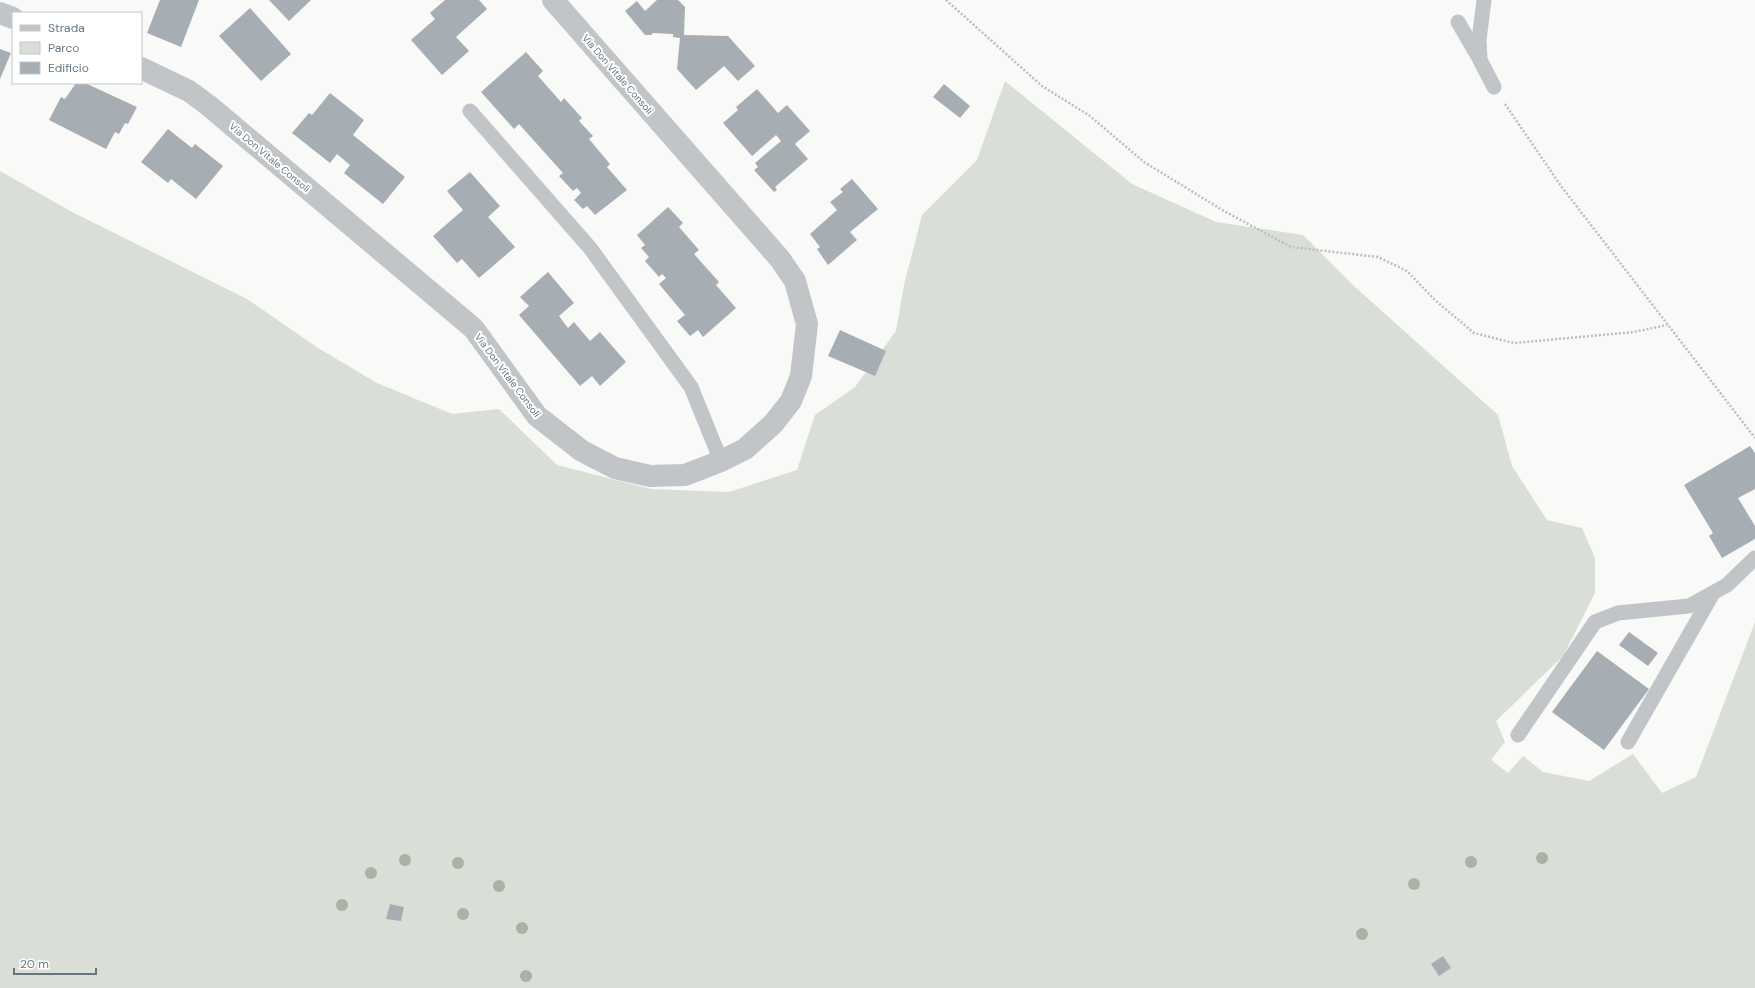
<svg xmlns="http://www.w3.org/2000/svg" width="1755" height="988" viewBox="0 0 1755 988" font-family="'DM Sans',sans-serif">
<rect width="100%" height="100%" fill="#f9f9f7"/>
<path fill="#d9ded6" d="M1005 81 1132 184 1216 222 1303 235 1354 286 1498 415 1512 466 1547 520 1582 528 1595 558V593L1563 656 1496 721 1505 742 1491 760 1508 773 1523 756 1543 772 1589 781 1633 754 1662 793 1696 777 1755 622V988H0V171L72 212 247 299 318 348 377 383 452 414 499 409 557 465 651 489 729 492 797 470 815 415 855 387 896 331 904 285 922 215 977 160Z"/>
<g fill="#a6aeb4">
<path d="M160 0H199L181 47 147 33Z"/>
<path d="M269 0H311L289 21Z"/>
<path d="M445 0H479L487 9 456 37 469 51 442 75 411 40 435 19 430 13Z"/>
<path d="M657 0H678L685 7 684 35 728 36 755 66 738 81 724 66 696 90 677 69 680 38 673 37V34L653 33 651 35H645L625 11 637 1 645 11Z"/>
<path d="M250 8 291 54 261 81 219 36Z"/>
<path d="M0 49 11 53 0 79Z"/>
<path d="M526 52 543 71 538 76 561 102 564 98 582 118 579 121 593 136 589 139 610 164 607 167 627 190 595 215 587 206 583 209 574 200 581 193 577 188 573 191 559 176 563 173 519 124 514 129 481 92Z"/>
<path d="M76 83H85L137 107 128 124 125 123 119 134 115 132 106 149 49 120 61 97 65 99Z"/>
<path d="M944 84 970 106 960 118 933 97Z"/>
<path d="M757 89 778 113 787 105 810 131 795 144 808 159 775 187 777 190 774 192 754 170 758 167 755 163 781 141 776 135 752 156 723 123 738 110 736 107Z"/>
<path d="M330 93 364 120 353 135 405 177 383 204 344 173 350 165 337 154 330 163 292 133 309 113 312 115Z"/>
<path d="M168 129 192 148 195 144 223 166 196 199 171 179 168 183 141 162Z"/>
<path d="M470 172 500 206 488 217 515 247 479 278 462 259 457 263 433 236 463 210 447 191Z"/>
<path d="M852 179 878 209 850 232 857 240 828 265 817 249 820 247 810 234 837 210 830 202 843 192 840 189Z"/>
<path d="M668 207 683 223 679 227 699 250 694 254 719 282 716 285 736 308 703 337 698 330 690 336 677 321 685 315 659 284 666 278 662 274 659 277 645 261 649 257 641 248 645 245 637 235Z"/>
<path d="M548 272 574 303 559 316 568 328 574 322 590 341 600 332 626 362 600 386 592 376 580 386 519 315 529 306 520 297Z"/>
<path d="M840 330 886 351 875 376 828 356Z"/>
<path d="M1750 446 1755 453V489L1738 498 1755 526V539L1722 558 1709 536 1713 533 1684 485Z"/>
<path d="M1629 632 1658 653 1648 666 1619 645Z"/>
<path d="M1597 651 1649 689 1604 750 1552 712Z"/>
<path d="M390 904 404 907 401 921 386 919Z"/>
<path d="M1443 956 1451 968 1439 976 1431 964Z"/>
</g>
<g fill="none" stroke-linecap="round" stroke-linejoin="round">
<g stroke="#bbbec0" stroke-width="2.5" stroke-dasharray="2 2" stroke-linecap="butt">
<path d="M946 0 1042 86 1090 116 1144 162 1224 211 1291 247 1378 257 1407 271 1436 301 1474 333 1514 343 1634 332 1667 325"/>
<path d="M1505 104 1561 186 1755 438"/>
</g>
<g stroke="#c1c5c8" stroke-width="15">
<path d="M1484 0 1479 40 1480 60 1494 87"/>
<path d="M1458 22 1479 58"/>
<path d="M470 111 590 248 691 387 721 461"/>
<path d="M1518 735 1595 622 1618 613 1689 606 1727 585 1755 558"/>
<path d="M1628 742 1713 593"/>
</g>
<g stroke="#c1c5c8" stroke-width="22">
<path d="M0 13 13 18"/>
<path d="M141 68 189 91 208 105 466 322 474 329 537 416 582 451 615 468 650 476 685 475 721 461 745 449 773 424 791 401 801 376 807 324 795 281 780 259 553 0"/>
</g>
</g>
<g fill="#aab2a7">
<circle cx="1542" cy="858" r="6"/>
<circle cx="405" cy="860" r="6"/>
<circle cx="1471" cy="862" r="6"/>
<circle cx="458" cy="863" r="6"/>
<circle cx="371" cy="873" r="6"/>
<circle cx="1414" cy="884" r="6"/>
<circle cx="499" cy="886" r="6"/>
<circle cx="342" cy="905" r="6"/>
<circle cx="463" cy="914" r="6"/>
<circle cx="522" cy="928" r="6"/>
<circle cx="1362" cy="934" r="6"/>
<circle cx="526" cy="976" r="6"/>
</g>
<g text-anchor="middle" stroke-width="4" stroke-linejoin="round" paint-order="stroke">
<g font-size="10" fill="#667680" stroke="#fff">
<text transform="translate(618 74) rotate(49)" y="4">Via Don Vitale Consoli</text>
<text transform="translate(270 157) rotate(40)" y="4">Via Don Vitale Consoli</text>
<text transform="translate(508 375) rotate(53)" y="4">Via Don Vitale Consoli</text>
</g>
</g>
<rect x="12" y="12" width="130" height="72" fill="#ffffff" stroke="#c2c8cc"/>
<rect x="20" y="25" width="20" height="6" fill="#c1c5c8" stroke="#c2c8cc"/>
<text x="48" y="32" font-size="12" fill="#667680">Strada</text>
<rect x="20" y="42" width="20" height="12" fill="#d9ded6" stroke="#c2c8cc"/>
<text x="48" y="52" font-size="12" fill="#667680">Parco</text>
<rect x="20" y="62" width="20" height="12" fill="#a6aeb4" stroke="#c2c8cc"/>
<text x="48" y="72" font-size="12" fill="#667680">Edificio</text>
<path d="M14 968v6h82v-6" fill="none" stroke="#667680" stroke-width="2"/>
<text x="20" y="968" font-size="12" fill="#667680" stroke="#ffffff" stroke-width="3" paint-order="stroke">20 m</text>
</svg>
